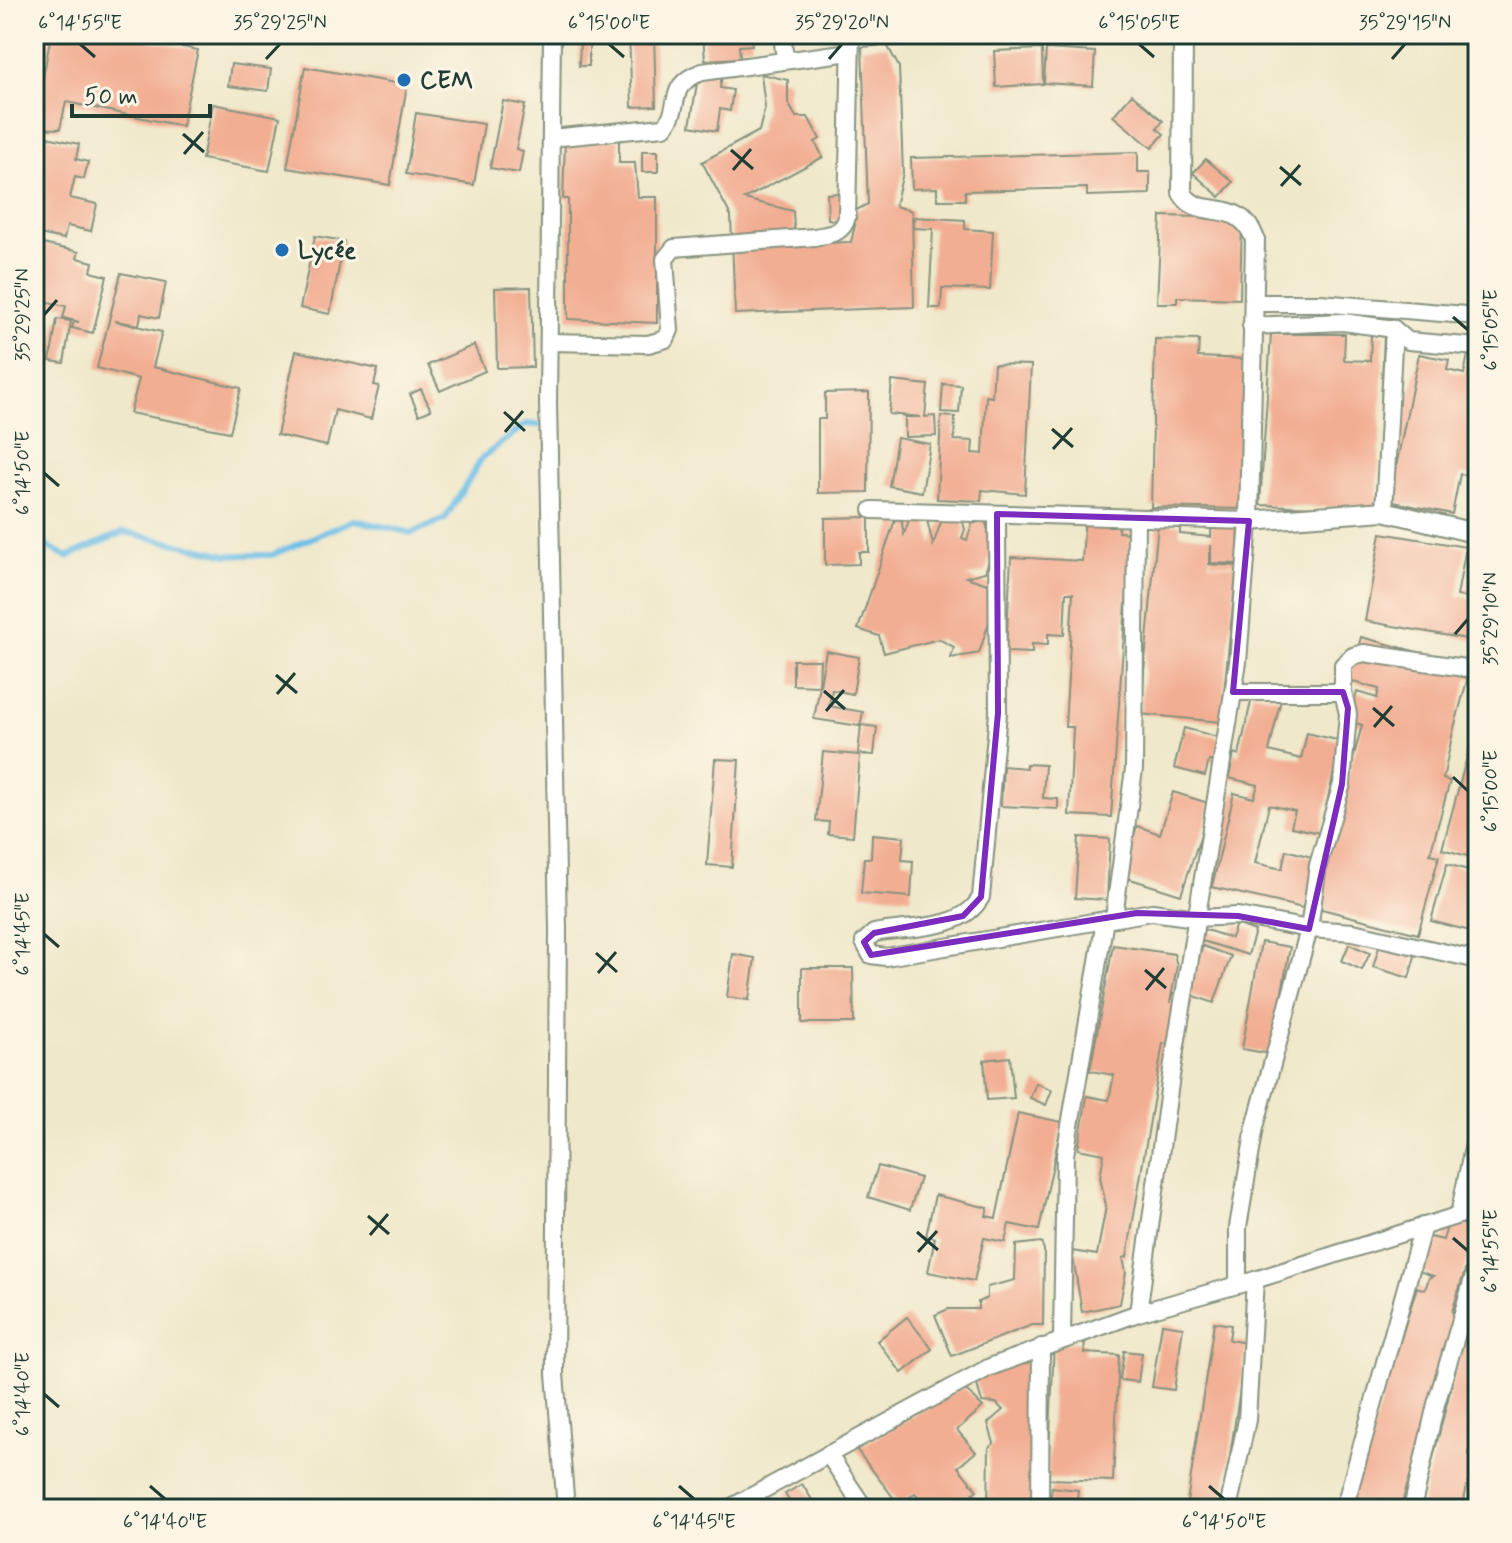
<svg xmlns="http://www.w3.org/2000/svg" width="1512" height="1543" viewBox="0 0 1512 1543" font-family="Mynerve,sans-serif">
<rect width="100%" height="100%" fill="#fcf5e5"/>
<filter id="ink" filterUnits="userSpaceOnUse"><feTurbulence type="fractalNoise" baseFrequency=".0125" numOctaves="2"/><feDisplacementMap in="SourceGraphic" scale="16" xChannelSelector="R" yChannelSelector="G"/><feConvolveMatrix kernelMatrix="1 2 1 2 8 2 1 2 1" color-interpolation-filters="sRGB"/></filter>
<filter id="wash" filterUnits="userSpaceOnUse"><feTurbulence type="fractalNoise" baseFrequency=".006" numOctaves="4" result="noise"/><feDisplacementMap in="SourceGraphic" scale="32" xChannelSelector="R" yChannelSelector="G"/><feGaussianBlur stdDeviation="1.8" result="paint"/><feColorMatrix in="noise" values="0 0 0 0 0 0 0 0 0 0 0 0 0 0 0 0 0 1.4 0 .05"/><feComposite in="paint" operator="in"/></filter>
<g filter="url(#wash)">
<rect width="100%" height="100%" fill="#efe8ca"/>
<g fill="none" stroke-linecap="round" stroke-linejoin="round">
<path stroke="#6cbee7" stroke-width="6" d="M34 539 67 557 124 532 228 555H272L354 520 412 533 445 519 482 458 526 424 539 425"/>
</g>
<g id="blocks">
<g fill="#f2ae93">
<path d="M51 34H116L198 50 182 126 66 102 60 129 34 128Z"/>
<path d="M629 34H654L656 106 632 107Z"/>
<path d="M703 34H751L752 45 739 46 740 58 705 60Z"/>
<path d="M580 42H589V66H579Z"/>
<path d="M887 45 899 67 903 173 895 206 912 211 914 307 735 314 731 216 702 162 759 131 765 107 761 74 788 80V103L796 117H808L820 139 815 142 823 157 744 199 793 211 795 244 851 242 855 225 828 219 827 194 838 193 849 214 868 204 862 47Z"/>
<path d="M1042 49 1043 84 996 87 994 51Z"/>
<path d="M1046 49 1095 52 1093 86 1044 83Z"/>
<path d="M231 64 271 69 268 91 228 86Z"/>
<path d="M305 67 407 85 390 185 287 168Z"/>
<path d="M699 71 722 75 720 88 733 90 730 111 720 109 717 131 690 126Z"/>
<path d="M1132 94 1163 121 1157 128 1164 134 1152 148 1113 116Z"/>
<path d="M503 101 525 105 516 149 523 151 519 173 490 168Z"/>
<path d="M213 104 280 117 269 171 202 159Z"/>
<path d="M416 113 484 124 474 185 406 174Z"/>
<path d="M38 135 79 144 76 159 88 162 84 179 75 177 70 198 97 204 91 231 67 226 64 239 34 233V152Z"/>
<path d="M565 140H619V163H635L638 197H657V323L568 319V199H563Z"/>
<rect x="642" y="151" width="16" height="21"/>
<path d="M1138 152V172H1150V194L1087 196V188L965 191V200H937V188L912 189 911 158Z"/>
<path d="M1206 159 1233 182 1220 197 1193 173Z"/>
<path d="M1161 216 1242 218 1240 299 1177 297V303H1157Z"/>
<path d="M914 217 965 220V229L993 231 990 290 942 288 941 308H929L933 229 913 228Z"/>
<path d="M315 236 344 241 330 314 300 308Z"/>
<path d="M34 242 79 252 77 258 93 262 91 272 107 276 93 333 72 328 74 322H79L63 318 66 306 34 299Z"/>
<path d="M121 273 166 282 159 318 141 314 139 325 115 321 162 332 153 367 241 388 230 432 130 413 139 379 97 368Z"/>
<path d="M531 287 533 367 497 368 495 288Z"/>
<path d="M57 319 71 321 64 363 50 361Z"/>
<path d="M1271 334H1345L1344 360 1370 361 1371 334H1384L1377 509 1260 505Z"/>
<path d="M1155 339 1199 340 1198 357 1248 359 1244 509 1151 507Z"/>
<path d="M474 345 485 371 440 391 428 365Z"/>
<path d="M296 351 378 369 374 385 379 386 371 419 335 410 327 446 277 435Z"/>
<path d="M1419 354 1449 360 1447 370 1464 374 1468 355 1478 357V478L1460 474 1452 514 1389 501Z"/>
<path d="M994 364 1031 365 1025 494 982 490 981 501 937 499 941 416 955 417 954 440 973 441 972 453 983 454 986 396 992 397Z"/>
<path d="M892 381 928 385 925 417 935 416 936 436 905 437V417H921L889 414Z"/>
<path d="M943 384 961 385 959 413 941 412Z"/>
<path d="M421 389 431 410 419 415 410 394Z"/>
<path d="M869 392 868 492 818 493V419H825V393Z"/>
<path d="M897 438 930 444 922 492 889 486Z"/>
<path d="M1085 514 1119 516 1118 532 1131 533 1111 817 1069 815 1073 727H1065L1073 593H1066L1064 635 1048 634V645L1032 644V653L1006 652 1011 557 1082 561Z"/>
<path d="M911 515 927 520 933 545 941 522 961 516 965 529 962 538 967 540 972 524 985 520 993 549 985 572 966 577 1000 588 979 653 951 658 954 647 939 639 884 653 879 636 858 629 895 520 901 519 904 534Z"/>
<path d="M1212 515 1239 516 1238 564 1211 563V545L1209 564 1237 566 1221 722 1140 714 1158 523 1180 525V534L1211 537Z"/>
<path d="M869 517V552H859V564L825 565V518Z"/>
<path d="M1381 533 1466 547 1457 596 1478 600V641L1365 621Z"/>
<path d="M1477 544H1478V595L1467 593Z"/>
<path d="M1361 637 1478 668V680L1468 677 1453 732 1443 779 1450 781 1430 854 1439 856 1418 934 1314 907 1362 725 1349 721 1357 692 1377 698 1379 689 1349 681Z"/>
<path d="M826 651 859 657 853 694 832 690 829 706 863 712 860 726 814 719Z"/>
<path d="M793 660H820L819 686 793 685Z"/>
<path d="M1253 693 1281 699 1269 751 1301 759 1307 733 1341 741 1320 833 1291 827 1295 811 1269 805 1255 863 1282 869 1286 850 1315 858 1307 909 1212 887 1234 793 1254 798 1258 785 1229 778 1234 753 1239 755Z"/>
<path d="M1477 720H1478V859L1442 849Z"/>
<path d="M861 725 877 727 874 755 858 754Z"/>
<path d="M1184 728 1221 738 1215 762 1209 761 1205 776 1174 768Z"/>
<path d="M823 752 860 755 853 836 828 834 829 822 816 821Z"/>
<path d="M715 759 739 760 732 867 707 865Z"/>
<path d="M1026 764 1045 765 1043 798 1058 799V809L1001 806 1003 766 1026 768Z"/>
<path d="M1173 792 1211 804 1181 895 1121 876 1137 826 1160 834Z"/>
<path d="M872 834 904 837 902 860 913 861 911 897 861 893 864 858H871Z"/>
<path d="M1079 837 1110 839 1107 900 1075 898Z"/>
<path d="M1447 864 1475 872 1478 864V933L1431 921Z"/>
<path d="M1236 924 1255 931 1248 955 1199 940 1203 929 1231 938Z"/>
<path d="M1381 941 1416 952 1409 978 1373 967Z"/>
<path d="M1261 942 1290 947 1271 1054 1242 1049Z"/>
<path d="M1349 944 1370 953 1362 970 1342 961Z"/>
<path d="M1113 945 1174 954 1177 966 1170 1003 1173 994 1193 998 1182 1047 1163 1043 1127 1257 1123 1258 1126 1272 1120 1304 1082 1312 1072 1251 1097 1255 1106 1206 1100 1177 1104 1154 1078 1149 1087 1096 1109 1100 1114 1075 1090 1071Z"/>
<path d="M1203 946 1231 956 1214 1003 1186 993Z"/>
<path d="M733 954 755 958 749 1000 727 997Z"/>
<path d="M802 968H853L854 1023H802Z"/>
<path d="M1010 1057 1014 1098 987 1100 984 1060Z"/>
<path d="M1036 1083 1052 1090 1046 1105 1030 1098Z"/>
<path d="M1018 1113 1062 1122 1039 1230 1009 1224 1005 1242 984 1238 974 1281 928 1272 935 1238 926 1236 935 1195 988 1208 986 1216 996 1218Z"/>
<path d="M878 1166 920 1178 910 1210 868 1197Z"/>
<path d="M1449 1220 1478 1229 1452 1312 1460 1315 1400 1509H1348L1417 1287 1425 1290 1429 1278 1433 1276 1416 1270 1427 1236 1443 1240Z"/>
<path d="M1041 1242 1044 1250 1043 1325H1032L952 1356 935 1315 948 1309H978V1302L987 1298V1287L1015 1280 1016 1245Z"/>
<path d="M1477 1285 1478 1423 1469 1454 1474 1455 1462 1509H1420Z"/>
<path d="M907 1317 932 1349 902 1373 877 1341Z"/>
<path d="M1214 1322 1231 1325 1229 1340 1247 1343 1222 1509H1186Z"/>
<path d="M1162 1324 1183 1327 1174 1390 1152 1387Z"/>
<path d="M1054 1342 1085 1343 1084 1353 1119 1355 1113 1481 1048 1479Z"/>
<path d="M1124 1351 1142 1353 1138 1382 1120 1380Z"/>
<path d="M1029 1357 1033 1362 1034 1509H988L989 1448 994 1443 988 1423 1003 1410 996 1403 982 1402 975 1378Z"/>
<path d="M963 1387 983 1407 957 1430 976 1452 958 1467 977 1490 973 1493 983 1509H929L915 1493 900 1506 856 1449Z"/>
<path d="M802 1484 818 1509H794L785 1494Z"/>
<path d="M1052 1487 1078 1490 1076 1509H1049Z"/>
</g>
</g>
</g>
<g filter="url(#ink)">
<use href="#blocks" fill-opacity="0" stroke="#87927f" stroke-width="2"/>
<g fill="none" stroke-linecap="round" stroke-linejoin="round">
<defs>
<g id="minor">
<path d="M552 34 548 403 558 929 555 1374 566 1509"/>
<path d="M782 34 785 59"/>
<path d="M1056 34 1183 36"/>
<path d="M551 138 664 127C684 105 664 86 702 72L850 52"/>
<path d="M1253 303H1320L1478 316"/>
<path d="M1251 326 1343 322 1394 329 1408 341 1478 347"/>
<path d="M549 342 648 344 666 339 670 330 665 259 674 248 815 237C830 234 843 234 847 217L851 34"/>
<path d="M872 510 1249 521 1238 662 1171 1076 1138 1313"/>
<path d="M1384 511 1394 329"/>
<path d="M997 514 998 713 981 897C962 932 908 926 874 933L864 942 871 955 886 957 1105 920"/>
<path d="M1233 692H1343V665L1353 656 1364 653 1478 670"/>
<path d="M1114 917 1134 769 1136 518"/>
<path d="M1459 1215 1478 1124"/>
<path d="M1238 1285V1227L1255 1127 1309 929 1318 865 1342 784 1348 714 1343 692"/>
<path d="M1062 1338 1065 1155 1105 920 1152 912 1196 918 1238 916 1309 929 1353 932 1478 960"/>
<path d="M828 1454 865 1509"/>
<path d="M728 1509 990 1367 1138 1313 1255 1280 1478 1209"/>
<path d="M1040 1509 1041 1347"/>
<path d="M1228 1509 1247 1420 1255 1280"/>
<path d="M1344 1509 1423 1226"/>
<path d="M1412 1509 1436 1404 1478 1262"/>
</g>
<path id="tertiary" d="M1183 34 1182 193C1200 223 1238 194 1255 239L1249 521 1384 511 1478 534"/>
</defs>
<use href="#minor" stroke="#87927f" stroke-width="20"/>
<use href="#tertiary" stroke="#87927f" stroke-width="22"/>
<use href="#minor" stroke="#fff" stroke-width="16"/>
<use href="#tertiary" stroke="#fff" stroke-width="18"/>
</g>
</g>
<path fill="none" stroke="#7b2cbf" stroke-width="6" stroke-linejoin="round" d="M997 514 1249 521 1233 692H1343L1348 708 1342 784 1309 929 1238 916 1137 913 871 955 864 942 874 933 963 916 981 897 998 713Z"/>
<path fill="none" stroke="#1f3d34" stroke-width="3" d="M80 44 95 57M609 44 624 57M1139 44 1154 57M266 59 280 44M829 59 842 44M1392 59 1405 44M183 134 204 152M731 150 753 169M184 154 203 132M1280 167 1301 185M733 170 751 149M1281 186 1300 165M44 315 57 300M1453 317 1468 330M504 412 525 431M1052 429 1073 447M505 432 523 411M1053 449 1072 428M44 473 59 486M1455 634 1468 619M276 675 297 693M824 691 845 709M277 694 295 673M1373 708 1394 726M826 711 844 690M1374 727 1392 706M1453 777 1468 791M44 934 59 947M596 953 617 972M1145 970 1166 988M598 973 616 952M1146 990 1164 968M368 1216 389 1234M917 1232 938 1250M370 1235 388 1214M1453 1238 1468 1251M918 1252 937 1231M44 1394 59 1407M150 1486 165 1499M679 1486 694 1499M1209 1486 1224 1499"/>
<g fill="#1f6fb2" stroke="#fcf5e5" stroke-width="3">
<circle cx="404" cy="80" r="8"/>
<circle cx="282" cy="250" r="8"/>
</g>
<g text-anchor="middle" stroke-width="6" stroke-linejoin="round" paint-order="stroke">
<g font-size="24" font-weight="bold" fill="#1f3d34" stroke="#fcf5e5" text-anchor="start">
<text x="420" y="88">CEM</text>
<text x="298" y="258">Lycée</text>
</g>
</g>
<rect width="1512" height="1543" fill="none" stroke="#fcf5e5" stroke-width="88"/>
<path d="M72 104v12h138v-12" fill="none" stroke="#1f3d34" stroke-width="4"/>
<text x="84" y="104" font-size="24" fill="#1f3d34" stroke="#fcf5e5" stroke-width="6" paint-order="stroke">50 m</text>
<rect x="44" y="44" width="1424" height="1455" fill="none" stroke="#1f3d34" stroke-width="3"/>
<g font-size="20" text-anchor="middle" fill="#1f3d34">
<text x="80" y="29">6°14'55"E</text>
<text x="280" y="29">35°29'25"N</text>
<text x="609" y="29">6°15'00"E</text>
<text x="842" y="29">35°29'20"N</text>
<text x="1139" y="29">6°15'05"E</text>
<text x="1405" y="29">35°29'15"N</text>
<text transform="translate(22 315) rotate(-90)" y="7">35°29'25"N</text>
<text transform="translate(1490 330) rotate(-90)" y="7">6°15'05"E</text>
<text transform="translate(22 473) rotate(-90)" y="7">6°14'50"E</text>
<text transform="translate(1490 619) rotate(-90)" y="7">35°29'10"N</text>
<text transform="translate(1490 791) rotate(-90)" y="7">6°15'00"E</text>
<text transform="translate(22 934) rotate(-90)" y="7">6°14'45"E</text>
<text transform="translate(1490 1251) rotate(-90)" y="7">6°14'55"E</text>
<text transform="translate(22 1394) rotate(-90)" y="7">6°14'40"E</text>
<text x="165" y="1528">6°14'40"E</text>
<text x="694" y="1528">6°14'45"E</text>
<text x="1224" y="1528">6°14'50"E</text>
</g>
</svg>
